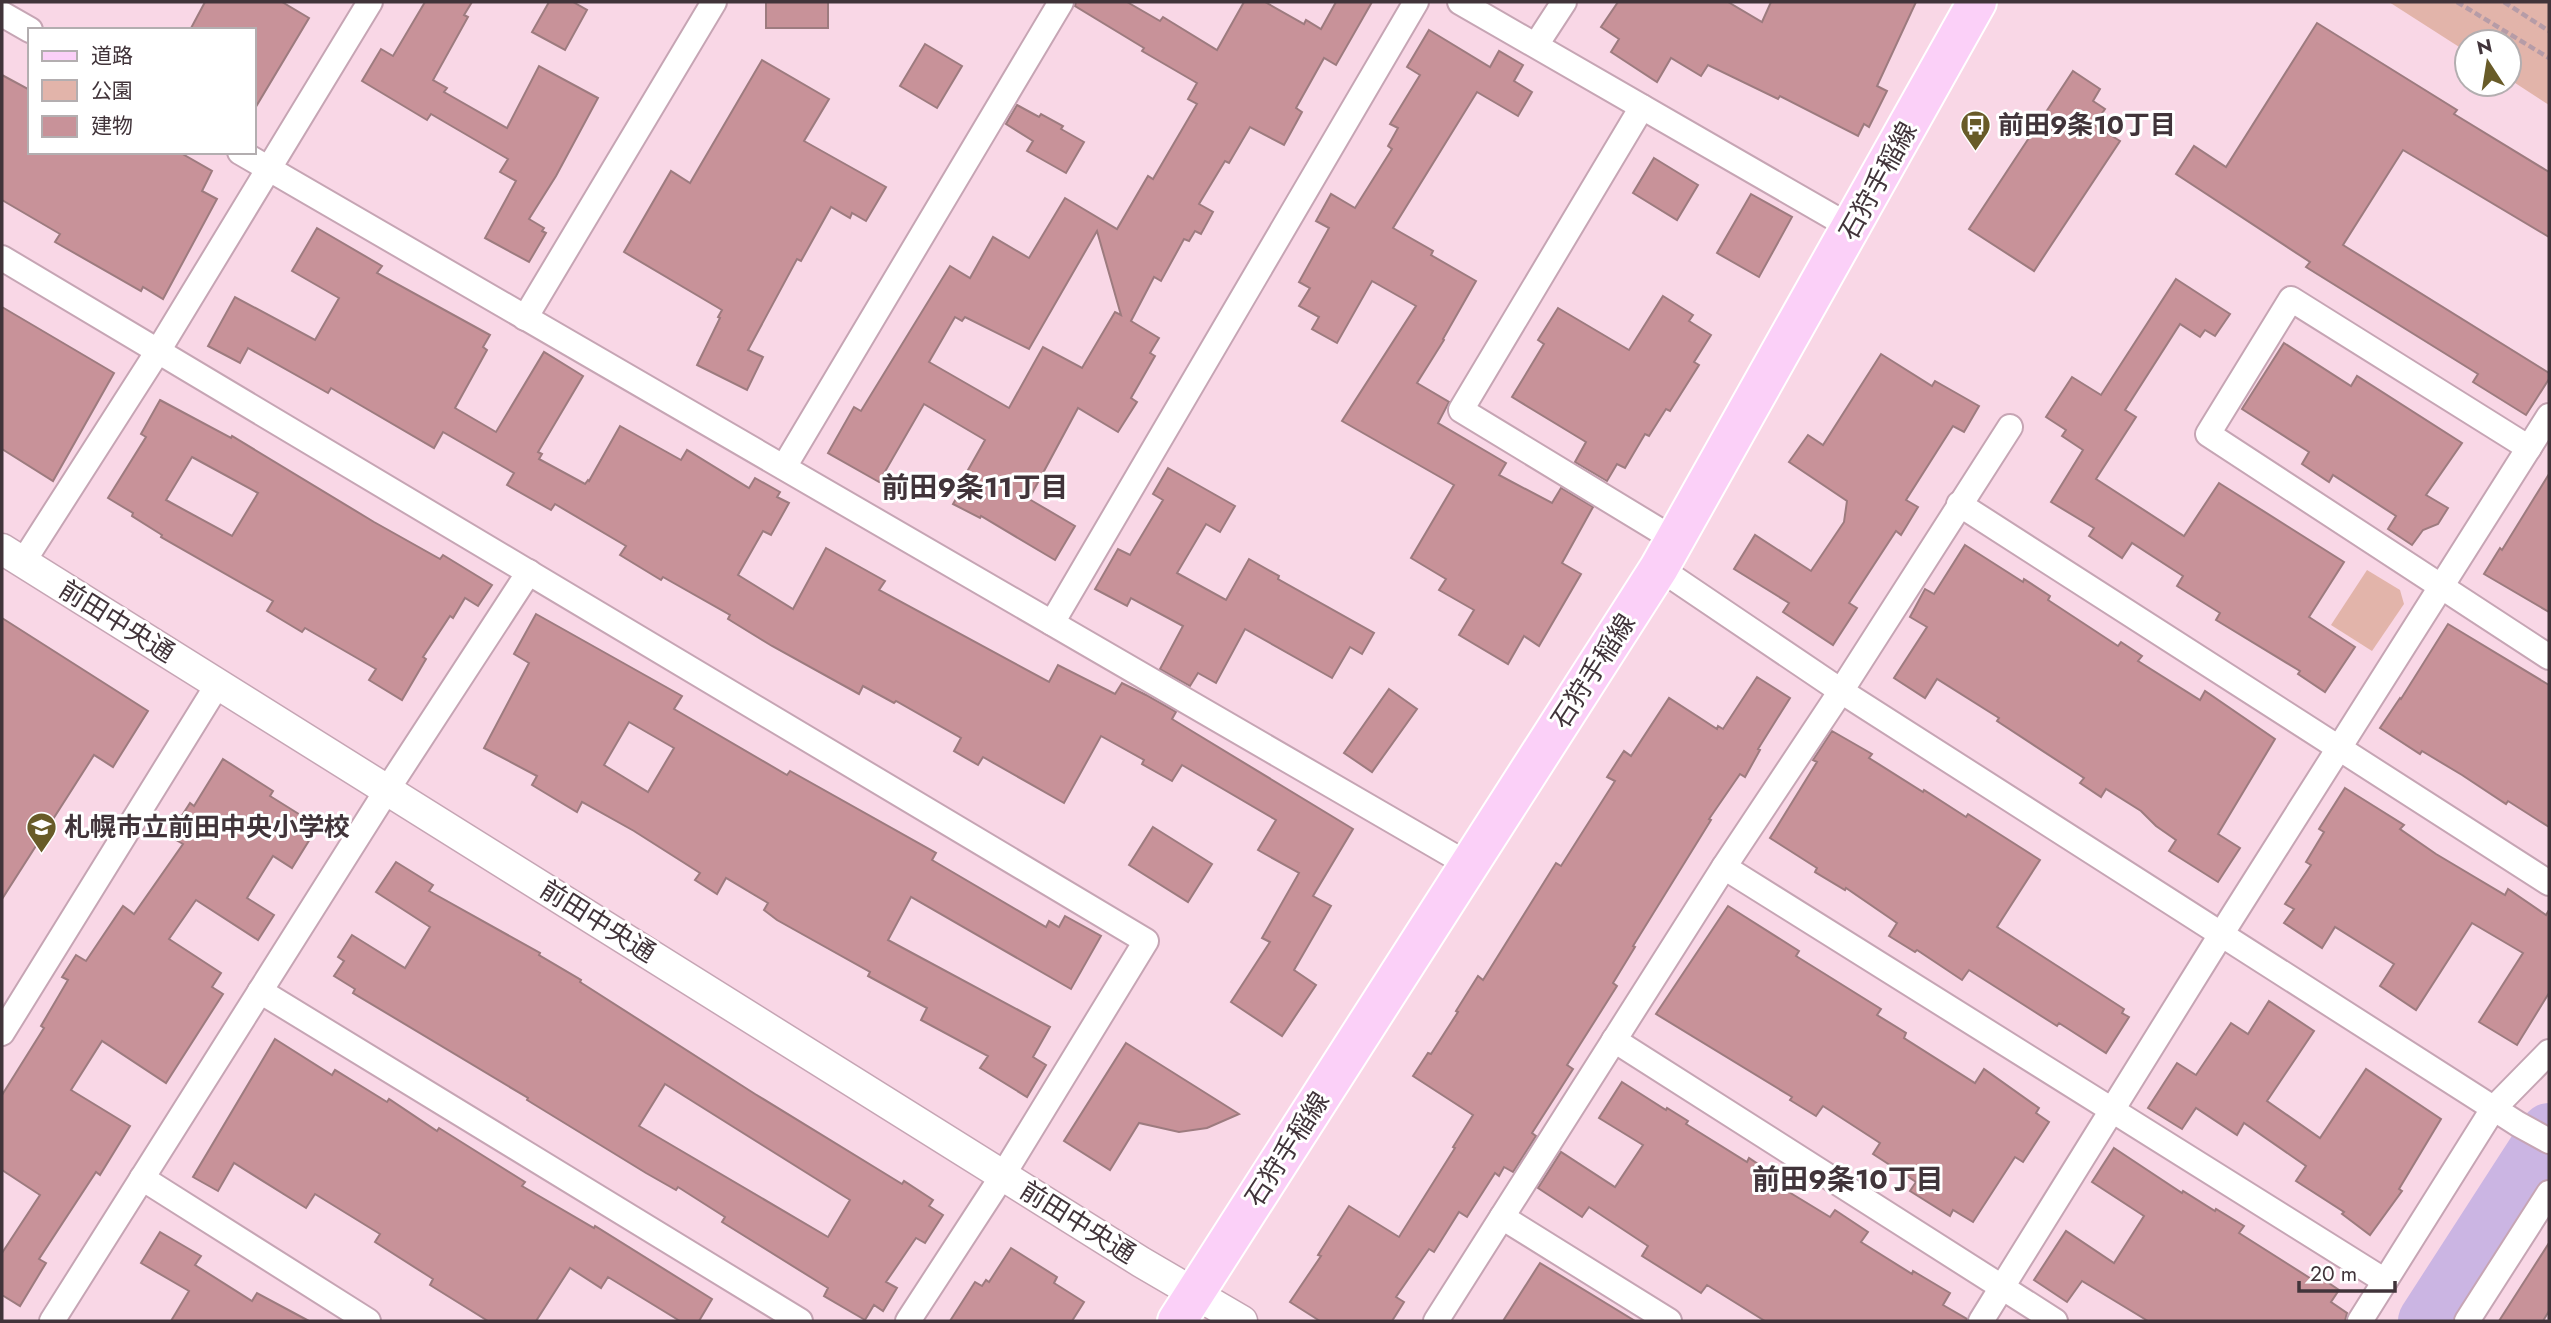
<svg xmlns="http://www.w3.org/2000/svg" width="2551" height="1323" viewBox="0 0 2551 1323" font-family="Jost,'Noto Sans JP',sans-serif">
<rect width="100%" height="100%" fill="#f9d7e6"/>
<g fill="#e2b4aa">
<path d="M2389 2H2549V105L2509 79V42H2467V52Z"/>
<path d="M2367 570 2400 590 2404 604 2372 651 2331 625Z"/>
</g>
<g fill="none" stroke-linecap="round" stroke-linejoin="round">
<path stroke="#cbb5e3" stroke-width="58" d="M2427 1321 2549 1132"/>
</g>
<g fill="#c89299" stroke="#9d7b7f" stroke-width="2" fill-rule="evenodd">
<path d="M205 2H282L309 18 254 110V30H190Z"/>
<path d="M425 2H472L464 15 468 17 433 80 447 88 444 92 507 128 539 66 598 98 556 176 529 219 544 228 542 231 546 233 529 262 485 238 516 181 500 172 508 159 431 114 427 120 362 81 381 49 393 56Z"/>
<path d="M549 2H573L587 10 565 50 532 32Z"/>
<rect x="766" y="2" width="62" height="26"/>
<path d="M1076 2H1127L1160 21 1163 17 1217 50 1244 2H1265L1304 24 1306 20 1321 29 1336 2H1372L1336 65 1324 58 1296 108 1302 112 1284 145 1250 127 1229 163 1225 161 1199 204 1213 212 1201 234 1195 231 1189 241 1184 239 1161 281 1154 277 1131 321 1159 338 1150 353 1155 356 1131 398 1137 402 1118 432 1078 408 1029 499 1075 526 1055 560 981 516 980 518 953 504 962 488 959 486 985 440 924 404 879 482 828 453 854 407 861 411 950 266 970 278 993 237 1029 258 1065 198 1117 229 1148 176 1153 179 1197 104 1188 99 1197 83 1142 51 1144 48 1075 6ZM1097 231 1121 315 1115 312 1082 368 1043 347 1009 408 929 362 955 317 962 321 965 317 1029 349Z"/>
<path d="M1618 2H1728L1762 22 1771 2H1916L1877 86 1887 91 1869 127 1864 124 1858 136 1780 96 1778 99 1708 65 1701 76 1671 58 1657 82 1611 52 1619 39 1601 27Z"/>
<path d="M2317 23 2457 110 2454 114 2549 172V237L2403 150 2343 245 2549 373V379L2526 415 2473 382 2478 374 2306 267 2310 262 2176 174 2194 146 2226 167Z"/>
<path d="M1429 30 1490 67 1499 51 1523 65 1514 81 1532 92 1518 116 1477 92 1393 228 1433 251 1431 255 1476 281 1443 339 1444 340 1417 383 1449 402 1438 423 1506 463 1499 475 1552 503 1561 488 1593 507 1562 563 1581 574 1539 646 1524 636 1508 664 1459 635 1474 610 1439 590 1446 579 1411 558 1454 485 1342 421 1416 306 1372 281 1337 343 1312 329 1319 317 1299 306 1310 288 1299 282 1329 228 1316 221 1331 194 1355 208 1392 149 1388 146 1398 128 1390 124 1420 75 1407 67Z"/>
<path d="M925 44 962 66 937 108 900 86Z"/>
<path d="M762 60 829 99 804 141 886 187 866 221 852 213 850 218 831 207 801 261 797 259 748 350 763 357 747 390 697 365 720 318 718 317 722 310 624 252 671 171 690 183Z"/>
<path d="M2073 71 2100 89 2093 101 2105 109 2094 125 2120 141 2034 271 1969 229Z"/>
<path d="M2 75 30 90V152H179L212 171 202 191 217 199 163 299 143 287 141 291 55 242 60 234 2 200Z"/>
<path d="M1017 105 1039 117 1041 114 1063 126 1061 129 1084 142 1066 173 1027 151 1033 141 1006 124Z"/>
<path d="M1654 158 1698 185 1677 220 1633 193Z"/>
<path d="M1751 194 1792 217 1759 277 1717 253Z"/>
<path d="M317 228 382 266 377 273 490 335 483 347 487 350 455 408 496 432 544 352 583 376 538 452 542 454 539 459 585 484 588 480 589 481 620 426 681 460 687 450 749 488 755 478 780 492 777 497 789 503 771 535 763 531 738 575 793 609 826 548 885 581 879 590 1049 682 1058 665 1115 694 1122 683 1146 695 1176 712 1172 719 1353 829 1313 896 1331 906 1294 970 1316 985 1282 1036 1231 1002 1270 942 1262 938 1299 873 1258 850 1276 820 1182 765 1172 781 1142 764 1144 760 1101 736 1064 803 983 757 978 765 954 751 961 738 896 701 894 703 863 686 859 694 772 646 728 619 730 615 663 577 661 580 620 555 626 546 555 504 551 510 507 485 514 473 443 432 434 448 331 388 328 393 248 348 240 363 208 346 235 297 315 340 339 298 292 271Z"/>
<path d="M2176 279 2230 314 2215 336 2205 330 2200 337 2180 324 2125 410 2136 417 2096 479 2184 536 2219 483 2344 562 2309 617 2355 647 2325 692 2298 674 2300 671 2216 620 2220 613 2177 586 2183 576 2132 543 2122 558 2089 536 2094 528 2051 502 2083 450 2062 436 2066 430 2046 417 2072 377 2101 395Z"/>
<path d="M1663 296 1693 315 1689 321 1711 335 1694 362 1699 365 1670 411 1666 409 1649 436 1645 434 1625 468 1617 464 1607 481 1575 462 1586 442 1512 397 1544 344 1538 340 1558 308 1629 350Z"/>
<path d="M2 307 114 373 53 481 2 449Z"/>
<path d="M2284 343 2351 386 2357 376 2462 443 2426 495 2448 508 2438 524 2423 530 2412 545 2388 529 2396 516 2333 475 2329 482 2302 464 2309 452 2242 409Z"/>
<path d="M1881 354 1932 386 1935 381 1979 406 1964 432 1953 426 1906 500 1918 507 1901 535 1896 531 1849 603 1857 608 1833 645 1783 612 1789 603 1734 569 1755 535 1811 571 1844 522 1847 501 1789 462 1808 435 1823 445Z"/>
<path d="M160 400 231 438 232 436 374 522 440 559 443 555 492 585 478 606 465 598 453 618 450 616 423 657 426 659 402 700 369 680 376 669 305 628 302 632 267 611 273 601 161 537 162 535 132 516 133 513 108 498 146 437 141 434ZM192 457 258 493 232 536 166 500Z"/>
<path d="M1168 468 1235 506 1220 532 1206 524 1177 573 1226 600 1249 559 1279 576 1278 579 1374 633 1362 654 1350 647 1332 678 1245 629 1216 683 1198 673 1190 686 1160 669 1183 626 1131 598 1127 606 1095 589 1118 549 1130 555 1163 500 1153 494Z"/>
<path d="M2549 474V612L2484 574 2500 548 2502 550Z"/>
<path d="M1965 545 2023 582 2024 579 2050 596 2048 600 2118 646 2121 642 2142 656 2138 661 2200 700 2205 691 2275 739 2218 834 2240 848 2218 882 2169 851 2176 840 2156 826 2141 811 2106 789 2101 797 2080 783 2084 778 1997 721 1999 718 1937 679 1925 698 1894 678 1927 627 1910 617 1925 589 1934 594Z"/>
<path d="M536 614 682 696 674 709 787 775 790 771 936 853 932 860 1046 927 1049 921 1059 927 1065 916 1101 936 1071 989 911 897 888 940 1050 1027 1033 1057 1046 1065 1027 1097 980 1068 988 1056 921 1020 927 1008 868 976 870 972 777 920 764 910 768 903 726 878 717 894 695 880 700 873 634 831 582 802 577 812 532 785 537 776 484 748 529 663 514 654ZM629 722 674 748 648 792 604 765Z"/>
<path d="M2 618 148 711 113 767 94 755 2 899Z"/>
<path d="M2448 624 2549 685V827L2508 801 2506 804 2462 775 2422 751 2420 754 2380 728 2400 698 2401 699Z"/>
<path d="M1757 677 1790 698 1758 749 1760 750 1745 777 1740 774 1709 819 1711 820 1633 946 1635 947 1613 983 1617 986 1567 1065 1573 1069 1532 1133 1536 1136 1513 1172 1504 1167 1499 1176 1495 1173 1467 1217 1459 1212 1434 1252 1429 1249 1396 1297 1404 1302 1392 1321H1320L1290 1302 1321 1256 1318 1255 1349 1206 1399 1237 1455 1148 1453 1147 1473 1115 1413 1076 1428 1053 1431 1054 1458 1012 1456 1011 1478 976 1483 980 1556 863 1561 866 1615 781 1607 777 1624 751 1631 756 1669 698 1717 729 1718 726 1723 729Z"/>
<path d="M1389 689 1417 709 1372 772 1344 753Z"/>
<path d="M1832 731 1872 754 1869 758 1923 792 1924 790 1966 817 1968 814 2040 860 1997 927 2124 1009 2122 1013 2129 1017 2106 1053 2059 1023 2057 1026 1969 970 1962 980 1917 950 1915 952 1889 936 1897 923 1846 888 1845 890 1815 872 1817 868 1770 838 1817 762 1813 760Z"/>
<path d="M223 759 273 791 270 796 318 826 292 868 273 856 247 898 274 915 258 940 196 900 169 939 221 973 212 987 223 994 166 1083 102 1041 71 1090 130 1126 100 1175 96 1172 39 1259 46 1263 20 1306 2 1295V1253L40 1195 2 1170V1095L44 1028 41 1026 68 980 62 977 76 955 86 961 123 906 134 914 183 844 169 836 190 803 194 806Z"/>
<path d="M2345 788 2404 825 2400 829 2436 854 2505 895 2508 889 2546 915 2549 910V993L2517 1045 2479 1022 2523 953 2472 923 2416 1010 2380 986 2394 964 2335 927 2322 948 2284 923 2294 909 2285 904 2311 865 2306 862 2324 832 2319 829Z"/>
<path d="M1153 827 1212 864 1188 902 1129 865Z"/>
<path d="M396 862 433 885 429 891 540 953 539 955 581 980 580 982 755 1094 902 1184 904 1181 933 1200 929 1206 943 1215 925 1243 916 1238 886 1282 897 1288 883 1311 874 1305 865 1320 824 1296 828 1288 722 1222 725 1217 678 1187 676 1190 646 1173 527 1100 528 1098 353 993 355 989 334 976 344 961 338 957 352 935 405 968 430 927 376 892ZM665 1084 850 1200 828 1237 639 1126Z"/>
<path d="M1728 906 1799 951 1796 956 1881 1009 1877 1015 1906 1033 1904 1038 1975 1083 1984 1069 2039 1108 2036 1113 2049 1122 2023 1162 2015 1157 1973 1222 1953 1210 1950 1216 1910 1191 1916 1182 1873 1154 1880 1143 1823 1106 1816 1116 1790 1100 1792 1097 1656 1014Z"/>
<path d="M2269 1001 2314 1031 2267 1101 2320 1138 2366 1069 2441 1119 2399 1189 2402 1191 2370 1235 2342 1214 2344 1212 2296 1181 2306 1166 2244 1123 2237 1135 2196 1108 2182 1129 2148 1108 2177 1063 2196 1075 2231 1023 2248 1034Z"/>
<path d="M275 1039 332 1075 335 1070 387 1102 389 1099 437 1131 439 1128 525 1182 522 1186 594 1228 595 1226 712 1299 699 1321H680L608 1277 601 1288 570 1268 536 1321H488L430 1285 433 1279 375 1242 380 1234 315 1194 306 1208 234 1163 218 1191 193 1177Z"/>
<path d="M1126 1043 1239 1114 1207 1128 1179 1132 1139 1123 1110 1170 1064 1141Z"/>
<path d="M1622 1082 1666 1110 1667 1108 1688 1121 1686 1124 1747 1162 1749 1158 1782 1180 1779 1186 1830 1217 1835 1210 1868 1232 1861 1242 1912 1274 1913 1271 1950 1293 1943 1305 1967 1319 1966 1321H1765L1707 1285 1701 1293 1642 1256 1648 1246 1589 1207 1582 1217 1538 1188 1561 1152 1615 1187 1643 1145 1599 1118Z"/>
<path d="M2114 1148 2182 1193 2183 1191 2215 1211 2216 1209 2244 1226 2239 1233 2313 1280 2317 1275 2339 1290 2331 1302 2347 1313 2345 1321H2148L2082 1281 2067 1302 2034 1280 2066 1231 2114 1263 2144 1216 2092 1182Z"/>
<path d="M160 1232 201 1256 195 1265 252 1301 257 1293 309 1321H171L189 1291 141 1263Z"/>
<path d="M2549 1243V1311L2543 1321H2499Z"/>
<path d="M1011 1248 1057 1277 1054 1283 1084 1302 1072 1321H950L975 1282 982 1286 986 1280 989 1282Z"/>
<path d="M1540 1263 1635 1321H1503Z"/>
</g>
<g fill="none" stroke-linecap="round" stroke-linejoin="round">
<defs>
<g id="minor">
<path d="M1460 2 1852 228"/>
<path d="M2 14 30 30"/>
<path d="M1536 45 1564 2"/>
<path d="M1642 107 1461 410 1675 540"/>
<path d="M240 152 1469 865"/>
<path d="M2 258 1146 941 1003 1175 908 1321"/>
<path d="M525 318 714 2"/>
<path d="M2529 448 2291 299 2208 434 2549 657"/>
<path d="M784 467 1061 2"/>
<path d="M1959 504 2549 883"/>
<path d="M23 562 158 351 370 2"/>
<path d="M1659 568 1841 691 2518 1124 2549 1141"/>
<path d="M1052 623 1416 2"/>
<path d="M1724 867 2385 1281"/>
<path d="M260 991 800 1321"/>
<path d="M2 1033 218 684"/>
<path d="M1614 1040 2055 1321"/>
<path d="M142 1178 368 1321"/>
<path d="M1502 1217 1669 1321"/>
<path d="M52 1321 387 790 529 572"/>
<path d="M1436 1321 1724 867 1841 691 2010 427"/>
<path d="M1981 1321 2222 933 2549 416"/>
<path d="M2360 1321 2493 1109 2549 1052"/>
<path d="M2467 1321 2549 1193"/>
</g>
<path id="tertiary" d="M2 549 1141 1262 1242 1321"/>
<path id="primary" d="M1177 1321 1659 568 1977 2"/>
</defs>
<use href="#minor" stroke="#c6a5b4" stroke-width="28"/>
<use href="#tertiary" stroke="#c6a5b4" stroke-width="33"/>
<use href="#primary" stroke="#fff" stroke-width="42"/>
<g stroke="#b69ca7" stroke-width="4.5" stroke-dasharray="7 3.5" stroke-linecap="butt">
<path d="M2457 2 2549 58"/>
<path d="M2504 2 2549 31"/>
</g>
<use href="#minor" stroke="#fff" stroke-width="24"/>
<use href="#tertiary" stroke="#fff" stroke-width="30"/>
<use href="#primary" stroke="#fbd0f8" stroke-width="38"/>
</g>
<defs>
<symbol id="bus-pin" viewBox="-11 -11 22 30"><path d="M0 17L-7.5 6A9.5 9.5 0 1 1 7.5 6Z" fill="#685b28" stroke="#fff"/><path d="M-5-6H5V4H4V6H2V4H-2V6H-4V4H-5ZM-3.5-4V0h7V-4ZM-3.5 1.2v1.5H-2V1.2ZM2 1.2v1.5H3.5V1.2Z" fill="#fff"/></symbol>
<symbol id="school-pin" viewBox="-11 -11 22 30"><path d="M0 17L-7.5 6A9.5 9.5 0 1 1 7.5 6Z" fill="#685b28" stroke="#fff"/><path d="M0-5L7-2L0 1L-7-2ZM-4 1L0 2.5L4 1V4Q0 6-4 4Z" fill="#fff"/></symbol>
</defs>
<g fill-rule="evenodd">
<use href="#bus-pin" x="1958" y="108" width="35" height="47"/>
<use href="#school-pin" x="24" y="810" width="35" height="47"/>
</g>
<g text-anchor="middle" stroke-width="6" stroke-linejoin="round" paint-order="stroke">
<g font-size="26" font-weight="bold" fill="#41343a" stroke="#fff" text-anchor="start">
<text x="1998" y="134">前田9条10丁目</text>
<text x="64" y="836">札幌市立前田中央小学校</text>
</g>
<g font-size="26" fill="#41343a" stroke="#fff">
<text transform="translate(1878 181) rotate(-61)" y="9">石狩手稲線</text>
<text transform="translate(117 621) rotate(32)" y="9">前田中央通</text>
<text transform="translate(1593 671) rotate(-57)" y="9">石狩手稲線</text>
<text transform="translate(598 921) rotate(32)" y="9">前田中央通</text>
<text transform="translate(1287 1149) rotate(-57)" y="9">石狩手稲線</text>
<text transform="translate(1078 1222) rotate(32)" y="9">前田中央通</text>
</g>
<g font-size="28" font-weight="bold" fill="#41343a" stroke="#fff">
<text x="975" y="497">前田9条11丁目</text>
<text x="1848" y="1189">前田9条10丁目</text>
</g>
</g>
<rect width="2551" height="1323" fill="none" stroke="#41343a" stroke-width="7"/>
<rect x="28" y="28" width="228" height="126" fill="#ffffff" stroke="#b3aeb0" stroke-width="2"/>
<rect x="42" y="51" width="35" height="10" fill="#fbd0f8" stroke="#b3aeb0" stroke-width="2"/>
<text x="91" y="63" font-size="21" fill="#41343a">道路</text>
<rect x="42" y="80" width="35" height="21" fill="#e2b4aa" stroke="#b3aeb0" stroke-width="2"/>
<text x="91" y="98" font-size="21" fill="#41343a">公園</text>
<rect x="42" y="116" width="35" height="21" fill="#c89299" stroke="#b3aeb0" stroke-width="2"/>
<text x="91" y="133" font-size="21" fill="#41343a">建物</text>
<g transform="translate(2488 63) rotate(348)"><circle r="33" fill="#ffffff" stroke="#b3aeb0" stroke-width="2"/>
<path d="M0-5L12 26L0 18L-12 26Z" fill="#685b28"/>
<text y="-10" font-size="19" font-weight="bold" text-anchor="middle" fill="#41343a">N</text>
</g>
<path d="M2299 1281v10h96v-10" fill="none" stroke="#41343a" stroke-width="3.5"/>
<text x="2310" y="1281" font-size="21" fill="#41343a" stroke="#ffffff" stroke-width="5" paint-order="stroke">20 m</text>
</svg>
